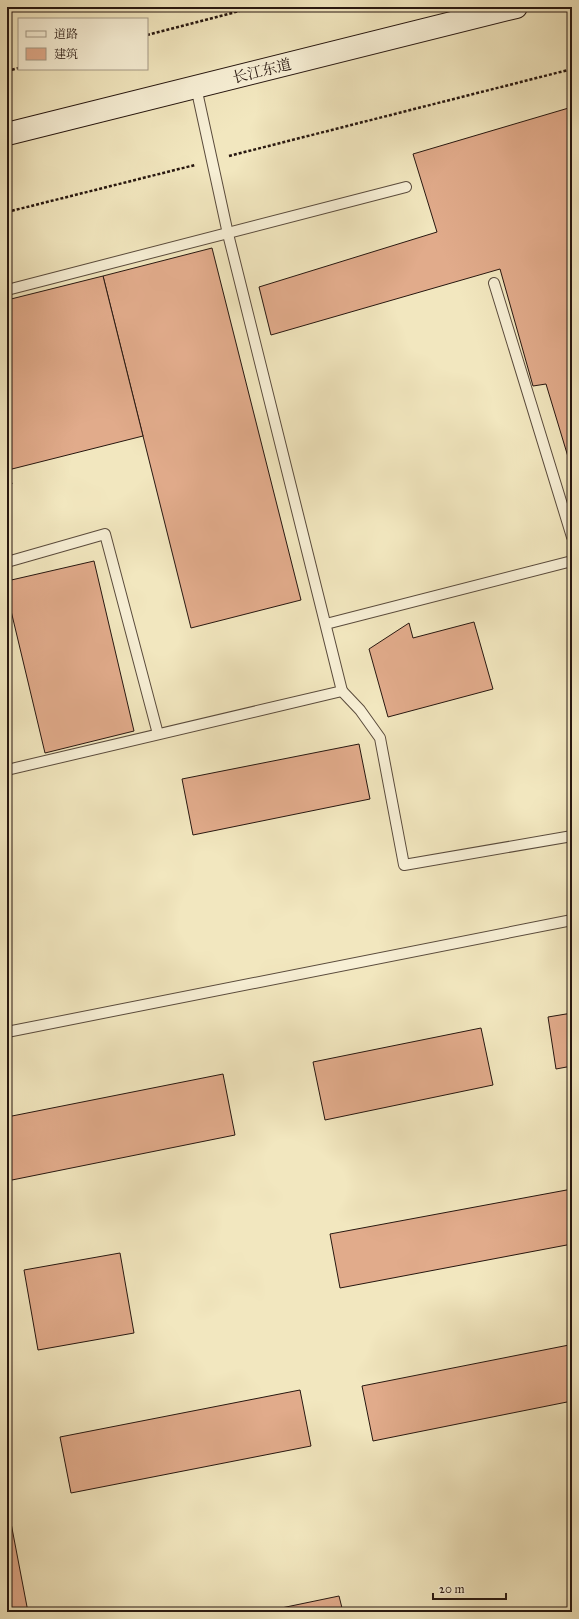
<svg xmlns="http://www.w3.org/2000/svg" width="579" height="1619" viewBox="0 0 579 1619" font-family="'IM FELL Great Primer','Noto Serif SC',serif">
<rect width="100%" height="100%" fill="#f2e7bf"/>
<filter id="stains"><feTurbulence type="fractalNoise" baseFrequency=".005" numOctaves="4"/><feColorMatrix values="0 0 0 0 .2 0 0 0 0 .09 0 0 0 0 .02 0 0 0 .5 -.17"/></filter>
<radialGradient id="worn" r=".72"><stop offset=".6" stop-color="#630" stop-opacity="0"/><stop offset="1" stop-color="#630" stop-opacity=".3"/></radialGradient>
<g fill="#e1ab8b" stroke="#271710">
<path d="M572 107V470L546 384 533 386 500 269 271 335 259 287 437 232 413 154Z"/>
<path d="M212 248 301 600 191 628 103 276Z"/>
<path d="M103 276 143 436 8 470 12 484 7 485V300Z"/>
<path d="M94 561 134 731 45 753 7 594V581Z"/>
<path d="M474 622 493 689 388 717 369 649 409 623 413 638Z"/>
<path d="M359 744 370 799 193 835 182 779Z"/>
<path d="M572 1013V1066L556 1069 548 1017Z"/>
<path d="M481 1028 493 1085 325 1120 313 1062Z"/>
<path d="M223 1074 235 1135 7 1181V1117Z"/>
<path d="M572 1189V1244L340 1288 330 1234Z"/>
<path d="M120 1253 134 1333 38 1350 24 1270Z"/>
<path d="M569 1345 572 1358V1401L373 1441 362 1386Z"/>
<path d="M300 1390 311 1446 71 1493 60 1437Z"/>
<path d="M7 1502 28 1612H7Z"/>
<path d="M339 1596 343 1612H262Z"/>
</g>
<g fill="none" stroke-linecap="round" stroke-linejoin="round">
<defs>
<g id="lane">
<path d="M494 283 572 537"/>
<path d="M7 290 406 187"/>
<path d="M7 562 105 534 158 734"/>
<path d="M326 624 572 561"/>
<path d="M342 691 360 710 380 738 404 865 572 836"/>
<path d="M7 770 342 691 228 234 196 87"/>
<path d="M7 1032 572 920"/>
</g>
<path id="secondary" d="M7 134 516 7"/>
</defs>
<use href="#lane" stroke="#5a4b3c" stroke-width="12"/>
<use href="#secondary" stroke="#271710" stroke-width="24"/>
<g stroke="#271710" stroke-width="2.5" stroke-dasharray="3 2" stroke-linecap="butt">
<path d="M147 35 255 7"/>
<path d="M7 71 19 68"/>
<path d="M229 156 572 69"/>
<path d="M7 212 195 165"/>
</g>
<use href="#lane" stroke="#f7efd5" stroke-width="10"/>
<use href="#secondary" stroke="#f7efd5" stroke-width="22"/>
</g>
<g text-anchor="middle" stroke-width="4" stroke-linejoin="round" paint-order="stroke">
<g font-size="15" fill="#271710" stroke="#f7efd5">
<text transform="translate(262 71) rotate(-14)" y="5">长江东道</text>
</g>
</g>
<rect width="579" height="1619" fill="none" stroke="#f2e7bf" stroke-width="24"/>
<rect x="8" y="8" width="563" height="1603" fill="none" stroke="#271710" stroke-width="2"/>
<rect x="12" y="12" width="555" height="1595" fill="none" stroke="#271710"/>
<rect x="18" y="18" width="130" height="52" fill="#f7efd5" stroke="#a49986"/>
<rect x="26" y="31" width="20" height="6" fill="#f7efd5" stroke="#a49986"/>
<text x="54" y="38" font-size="12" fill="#271710">道路</text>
<rect x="26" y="48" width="20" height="12" fill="#e1ab8b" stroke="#a49986"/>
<text x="54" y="58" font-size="12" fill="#271710">建筑</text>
<path d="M433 1593v6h73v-6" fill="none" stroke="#271710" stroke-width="2"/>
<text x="439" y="1593" font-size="12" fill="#271710" stroke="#f7efd5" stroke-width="3" paint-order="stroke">20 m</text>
<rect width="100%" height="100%" filter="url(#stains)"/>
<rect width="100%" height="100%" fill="url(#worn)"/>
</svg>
